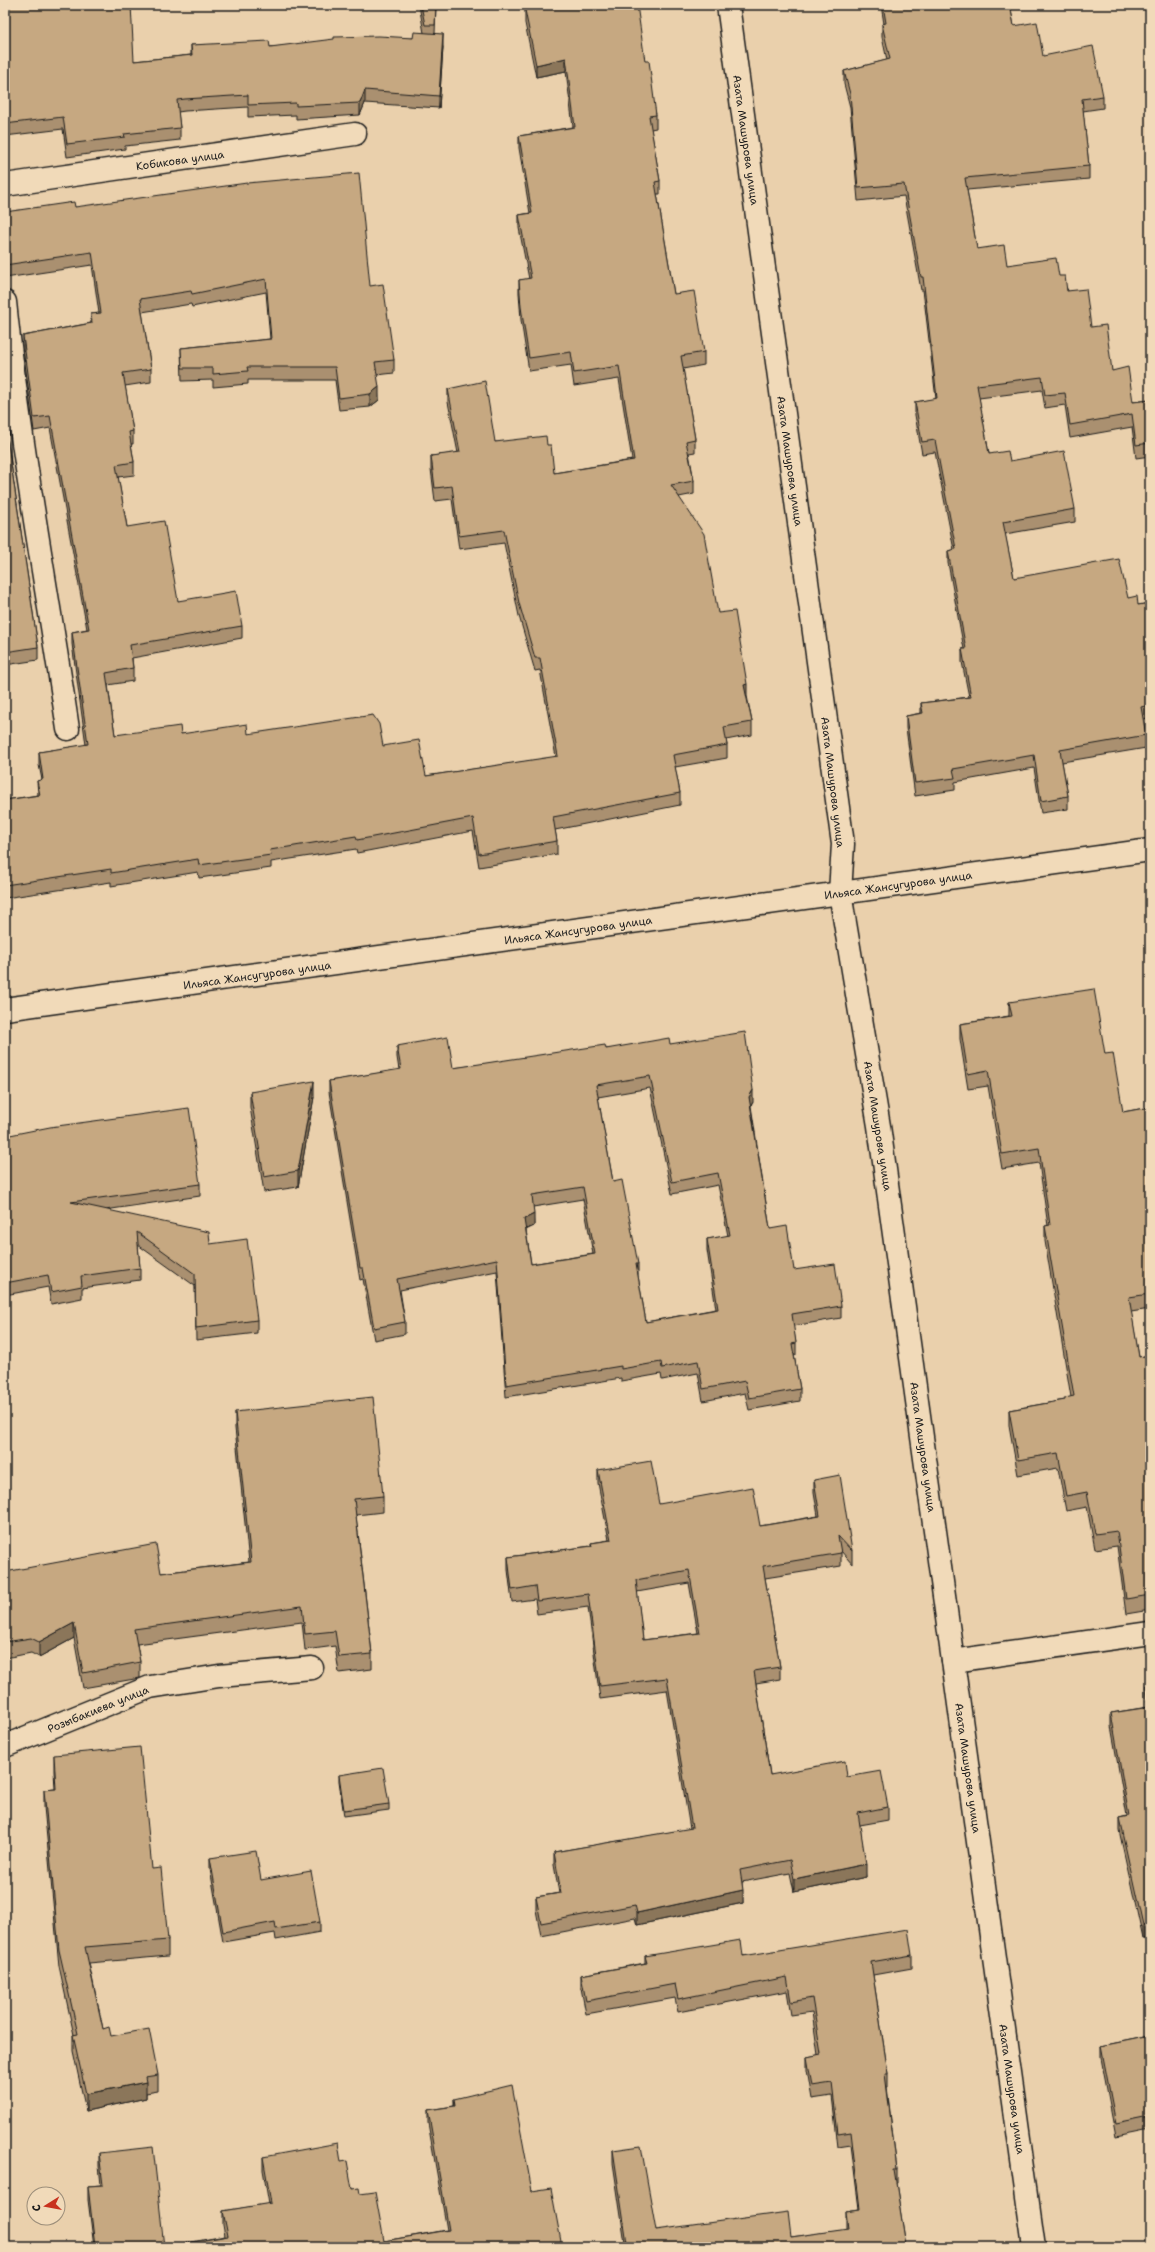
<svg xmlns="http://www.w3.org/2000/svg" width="1155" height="2252" viewBox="0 0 1155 2252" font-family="'Shantell Sans',sans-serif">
<rect width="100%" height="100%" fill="#ead0ac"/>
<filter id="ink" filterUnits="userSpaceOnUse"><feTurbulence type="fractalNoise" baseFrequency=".025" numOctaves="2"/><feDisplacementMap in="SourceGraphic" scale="8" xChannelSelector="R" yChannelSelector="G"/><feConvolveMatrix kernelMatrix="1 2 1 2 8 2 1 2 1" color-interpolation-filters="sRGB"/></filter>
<g filter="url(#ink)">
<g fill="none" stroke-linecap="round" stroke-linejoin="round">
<defs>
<g id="minor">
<path d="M728 5 843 844 840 893 879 1126 1034 2247"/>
<path d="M5 185 355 134"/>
<path d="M5 302C20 446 47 587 68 729"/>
<path d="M953 1661 1150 1633"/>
<path d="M5 1746 150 1687 219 1676 312 1668"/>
</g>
<path id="tertiary" d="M5 1009 1150 850"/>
</defs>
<use href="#minor" stroke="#1c1c1c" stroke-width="25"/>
<use href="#tertiary" stroke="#1c1c1c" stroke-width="25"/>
<use href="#minor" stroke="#f1dab9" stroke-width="22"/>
<use href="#tertiary" stroke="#f1dab9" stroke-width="22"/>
</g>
<g fill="#aa906f" stroke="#1c1c1c" fill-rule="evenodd">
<path d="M5 5 134 61 191 55V45L270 47 413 38 424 33 419 5H436L435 34 443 47 439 108 365 103 360 115 296 119V115L248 117V107L185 111 178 112 180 128V140L125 146V149L67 157 63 129 5 136Z"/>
<path d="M881 5H1010L1014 26 1043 56 1103 96V108L1083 111 1089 166V179L967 190 977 249 1007 265 1059 276 1091 327 1112 371 1133 402 1150 400V456L1136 458 1132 427 1070 438 1065 405 1045 408 1042 390 979 398 989 454 1010 461 1075 509V522L1005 534 1014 578 1128 598 1138 605 1150 603V718L1143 719 1146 735V748L1062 762 1068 796V809L1041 813 1034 768 955 782V790L915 796 906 728V716L921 713V703L969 697 962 662V649H964L948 563V551L954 550 935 452 922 454 915 415V402L936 399 923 290H921L904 196 858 201 850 107 844 84V71L887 60 882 37V24H884Z"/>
<path d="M525 10 645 61 656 115V128L651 129 660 181V194H657L674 294 704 352V365L683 369 695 439V452L689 453 694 481V494L679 497 718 613 747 696 752 722V735L726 740 727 745V758L675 767 680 793V805L555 830 557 841V854L479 867 473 831 357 853 356 849 271 862V868L199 878 198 872 111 886V882L5 898V800L38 795 37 781 42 780 39 765V752L86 745 72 644V632L87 629 50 428 34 431 23 349V336L91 323V314L99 313 92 265 5 278V212L75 207 370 286 394 360V373L377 375 379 400 370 407 339 410 335 380H248V384L213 387V380L182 381 181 348 270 339 266 292 192 307 191 304 142 312 151 369V382L125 386 133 431V444H131L134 462V475L118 477 127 527 178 601 242 626V638L132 658 133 668V681L108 685 115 735 181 734H248L383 746 426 776 556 757 540 670 535 671 519 616 504 543 459 549 452 499 435 501 431 469V456L458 453 448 402V389L495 442 547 445 554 473 632 460 619 379 574 386 571 365 529 371 521 320 519 293V280L529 279 519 228V215L530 213 519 148V136L573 127 566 71 536 77 525 23Z"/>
<path d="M5 390 9 422V435L7 436 38 647V660L5 665Z"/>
<path d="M1009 1002 1105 1054 1123 1112 1150 1107V1309L1131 1312 1139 1357 1150 1355V1610L1126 1614 1117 1546 1095 1549 1087 1507 1066 1511 1058 1468 1018 1475 1009 1425V1410L1065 1400 1071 1397 1045 1241V1226H1048L1039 1163 1002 1169 988 1086 968 1089 960 1039V1024L1009 1016Z"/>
<path d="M670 1044 753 1102 751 1106 770 1229 794 1270 841 1306V1318L793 1326 796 1343V1355H794L800 1389V1401L749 1410 745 1393 703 1401 698 1373 662 1380 661 1374 621 1381V1378L506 1397 497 1271 400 1290 405 1322V1334L374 1340 363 1279 360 1280 329 1092V1081L399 1070 397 1057V1046L453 1068 606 1049ZM650 1088 672 1194 718 1185 728 1236 707 1239V1250L716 1309 646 1322 638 1276V1264L613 1182 598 1097ZM583 1199 593 1254 531 1264 526 1230 534 1226 533 1207Z"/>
<path d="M250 1092 314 1097 298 1187 264 1192 250 1107Z"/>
<path d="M5 1136 200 1184V1196L105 1210 210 1244 257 1320V1333L196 1340 195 1286 138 1245 140 1268V1280L82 1288V1298L51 1304 48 1287 5 1295Z"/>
<path d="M235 1412 383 1496V1512L356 1515 372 1654V1669L339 1673 335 1646 305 1650 302 1622 137 1644 140 1662V1678L83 1688 74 1638 39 1657 31 1653 5 1658V1572L161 1573 249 1562 235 1428Z"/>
<path d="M598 1470 659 1504 760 1526 818 1516 814 1492V1480L852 1551V1564L841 1551V1566L765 1578 780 1667V1679L756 1683 770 1775 847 1777 888 1807V1820L860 1825 866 1877 794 1892 790 1873 742 1882 743 1903 637 1925 635 1918 541 1936 536 1910V1897L559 1893 554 1865V1852L690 1829 667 1690 600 1699 588 1607 537 1614 535 1599 512 1602 508 1570V1557L591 1546V1543L609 1540 598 1483ZM689 1583 698 1633 643 1640 637 1592Z"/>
<path d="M1150 1684V1937L1143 1939 1119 1830V1818L1127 1816 1111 1726V1713L1148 1707 1146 1697V1685Z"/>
<path d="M54 1755 152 1869 168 1940V1956L89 1963 103 2029 111 2036 158 2075V2091L146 2093V2098L86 2111 73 2051V2035H74L59 1966 44 1807V1790L55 1789 54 1771Z"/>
<path d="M339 1775 389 1804V1810L344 1816 339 1781Z"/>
<path d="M210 1858 261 1880 320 1922V1932L276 1940 275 1933 223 1942 210 1869Z"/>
<path d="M912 1955V1968L873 1975 888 2074V2087H887L897 2170V2183H896L906 2247 625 2243 613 2163V2150L656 2230 791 2237 846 2230V2211L859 2209 851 2145 838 2147 832 2096 812 2099 807 2070V2057L818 2055 812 2012 791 2015 787 1991 678 2012 675 1998 586 2014 581 1988V1975L645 1963V1956Z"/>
<path d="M1150 2036V2130L1116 2137 1101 2058V2046Z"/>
<path d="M454 2099 532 2191 562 2247H94L88 2200V2186L101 2185 99 2166V2153L164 2247 225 2236 223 2225V2211L269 2204 263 2170V2157L341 2162 352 2189 360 2194 384 2241 447 2230 428 2123V2110L454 2106Z"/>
</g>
<g fill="#8b765a" stroke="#1c1c1c">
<path d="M443 34V47L439 108V96Z"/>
<path d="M566 58V71L536 77V65Z"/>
<path d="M365 90V103L360 115V103Z"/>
<path d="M379 387V400L370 407V394Z"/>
<path d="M747 684V696L744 698V685Z"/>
<path d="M314 1081V1097L298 1187V1171Z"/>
<path d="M753 1090V1102L749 1109V1097Z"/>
<path d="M534 1214V1226L524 1230V1219Z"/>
<path d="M74 1623V1638L39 1657V1642Z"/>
<path d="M866 1864V1877L794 1892V1879Z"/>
<path d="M743 1890V1903L637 1925V1913Z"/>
<path d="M1150 1924V1937L1143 1939V1926Z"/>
<path d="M146 2082V2098L86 2111V2094Z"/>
</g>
<g fill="#c6a881" stroke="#1c1c1c" fill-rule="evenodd">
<path d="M5 5H131L134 61 192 55 191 45 269 41 270 47 334 39V37L379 36 413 38 414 32 443 34 439 96 365 90 360 103 296 106V103L248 105V95L185 99 177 100 180 128 124 134 125 137 67 144 63 117 5 124Z"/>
<path d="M421 5H436L435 25H425Z"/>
<path d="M548 5H637L645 61H649L656 115 649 116 660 181 655 182 674 294 694 291 704 352 681 356 695 439 686 441 694 481 671 485 704 534 718 613 735 611 747 684 744 685 752 722 724 727 727 745 673 755 680 793 553 817 557 841 479 854 473 818 357 840 356 836 270 850 271 855 199 865 198 859 111 873V869L5 885V800L40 795 37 781 43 779 39 752 88 744 72 632 89 629 50 416 34 418 23 336 92 323 91 314 101 313 92 252 5 265V212L74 202 75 207 247 183 359 173 370 286 383 284 394 360 375 362 379 387 370 394 339 398 335 367H247L248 371 213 374V368H182L181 348 271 339 266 279 192 294 191 291 140 299 151 369 123 373 133 431 129 432 134 462 116 465 127 527 164 521 178 601 236 591 242 626 130 645 133 668 106 673 115 735 180 726 181 734 247 724 248 734 373 715 379 724 383 746 419 740 426 776 558 756 540 658H535L519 603 504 530 459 536 452 486 435 488 431 456 460 452 448 389 485 381 495 442 546 436 547 445H551L554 473 634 460 619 366 574 373 571 352 529 358 521 307 519 280 531 278 519 215 532 213 519 136 575 127 566 58 536 65 525 10Z"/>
<path d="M883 5H1010L1014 26 1037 22 1043 56 1093 46 1103 96 1082 99 1089 166 965 178 977 249 1004 245 1007 265 1056 258 1059 276H1065L1067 291 1086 289 1091 327 1106 325 1112 371 1128 367 1133 402 1150 400V443L1136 445 1132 414 1070 425 1065 393 1045 395 1042 377 977 385 989 454 1008 451 1010 461 1064 451 1075 509 1003 522 1014 578 1119 559 1128 598 1137 596 1138 605 1150 603V705L1141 707 1146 735 1060 750 1068 796 1041 801 1034 755 953 769 955 778 915 783 906 716 923 713 921 703 971 697 962 649H966L948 551 956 549 935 440 922 442 915 402 937 398 923 277H921L904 184 858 188 850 94 844 71 890 59 882 24 886 23Z"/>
<path d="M5 390 9 422 5 423 38 647 5 652Z"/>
<path d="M1094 989 1105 1054 1113 1053 1123 1112 1150 1107V1211H1148L1150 1223V1294L1129 1297 1139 1357 1150 1355V1595L1126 1599 1117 1531 1095 1534 1087 1492 1066 1496 1058 1453 1018 1460 1009 1410 1065 1400V1398L1074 1396 1045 1226 1050 1225 1039 1148 1002 1154 988 1070 968 1074 960 1024 1012 1016 1009 1002Z"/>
<path d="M745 1032 753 1090 749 1097 770 1229 787 1226 794 1270 835 1264 841 1306 792 1314 796 1343 792 1344 800 1389 749 1398 745 1381 703 1389 698 1361 662 1368 661 1362 621 1369V1366L506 1385 497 1259 397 1279 405 1322 374 1328 363 1268H360L329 1081 401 1069 397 1046 448 1037 453 1068 605 1045 606 1049 669 1038 670 1044ZM650 1076 672 1182 718 1173 730 1235 707 1239 718 1309 646 1322 636 1264H638L622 1180 613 1182 596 1085ZM583 1187 595 1254 531 1264 524 1219 534 1214 532 1195Z"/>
<path d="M314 1081 298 1171 264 1177 250 1092Z"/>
<path d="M189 1108 200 1184 71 1202 209 1232 210 1244 247 1239 257 1320 196 1328 195 1274 137 1232 140 1268 81 1276 82 1286 51 1292 48 1275 5 1283V1136L50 1127Z"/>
<path d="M373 1397 383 1496 354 1499 372 1654 339 1657 335 1631 305 1634 302 1606 134 1629 140 1662 83 1673 74 1623 39 1642 31 1638 5 1642V1572L156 1544 161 1573 251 1562 235 1412Z"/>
<path d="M651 1461 659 1504 753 1487 760 1526 820 1516 814 1480 840 1475 852 1551 838 1536 841 1553 763 1566 780 1667 754 1671 770 1775 845 1761 847 1777 881 1771 888 1807 858 1813 866 1864 794 1879 790 1860 740 1870 743 1890 637 1913 635 1905 541 1923 536 1897 561 1893 554 1852 692 1828 667 1678 600 1686 588 1594 537 1601 535 1586 512 1590 508 1557 592 1546 591 1543 611 1540 598 1470ZM689 1570 700 1633 643 1640 636 1580Z"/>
<path d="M1150 1684V1924L1143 1926 1119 1818 1129 1816 1111 1713 1150 1707 1146 1685Z"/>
<path d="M140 1747 152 1869 161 1868 168 1940 85 1947 103 2029 109 2027 111 2036 149 2029 158 2075 145 2077 146 2082 86 2094 73 2035 78 2034 59 1950 44 1790 56 1789 54 1755Z"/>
<path d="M383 1768 389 1804 344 1810 339 1775Z"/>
<path d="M256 1851 261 1880 311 1871 320 1922 276 1929 275 1922 223 1932 210 1858Z"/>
<path d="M908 1929 912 1955 871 1962 888 2074H885L897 2170H894L906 2247H603L627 2243 613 2150 641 2146 656 2230 788 2212 791 2237 848 2229 846 2211 860 2209 851 2132 838 2134 832 2083 812 2086 807 2057 821 2054 812 1998 791 2002 787 1977 678 1999 675 1984 586 2001 581 1975 647 1963 645 1956 741 1940 743 1956Z"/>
<path d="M1150 2036V2117L1116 2124 1101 2046Z"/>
<path d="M512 2085 532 2191 551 2188 562 2247H95L88 2186 103 2185 99 2153 153 2147 164 2247 228 2236 223 2211 271 2203 263 2157 338 2143 341 2162 347 2161 352 2189 359 2188 360 2194 375 2192 384 2241 449 2230 428 2110 455 2106 454 2099Z"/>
<path d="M1146 2242H1150V2247H1147Z"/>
</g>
</g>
<g text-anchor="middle" stroke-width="3" stroke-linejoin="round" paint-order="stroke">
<g font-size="11" fill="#1c1c1c" stroke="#f1dab9">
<text transform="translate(746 140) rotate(82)" y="4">Азата Машурова улица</text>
<text transform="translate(180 160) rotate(-8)" y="4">Кобикова улица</text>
<text transform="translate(790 461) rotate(82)" y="4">Азата Машурова улица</text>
<text transform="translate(833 782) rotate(83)" y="4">Азата Машурова улица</text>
<text transform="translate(898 885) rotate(-8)" y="4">Ильяса Жансугурова улица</text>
<text transform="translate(578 930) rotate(-8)" y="4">Ильяса Жансугурова улица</text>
<text transform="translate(257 975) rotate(-8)" y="4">Ильяса Жансугурова улица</text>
<text transform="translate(878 1126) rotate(81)" y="4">Азата Машурова улица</text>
<text transform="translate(923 1447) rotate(82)" y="4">Азата Машурова улица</text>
<text transform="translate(98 1709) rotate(-22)" y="4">Розыбакиева улица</text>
<text transform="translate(968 1768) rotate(82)" y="4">Азата Машурова улица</text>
<text transform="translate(1012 2089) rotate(82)" y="4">Азата Машурова улица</text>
</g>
</g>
<rect width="1155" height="2252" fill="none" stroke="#f1dab9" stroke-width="20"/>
<rect x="10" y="10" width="1135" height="2232" fill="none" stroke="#1c1c1c" stroke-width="1.5" filter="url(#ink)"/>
<g transform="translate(46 2206) rotate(259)"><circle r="19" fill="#f1dab9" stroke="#9c8e7a"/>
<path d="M0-3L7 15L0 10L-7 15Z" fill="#c8321e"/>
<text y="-6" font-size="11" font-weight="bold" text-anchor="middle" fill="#1c1c1c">С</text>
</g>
</svg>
